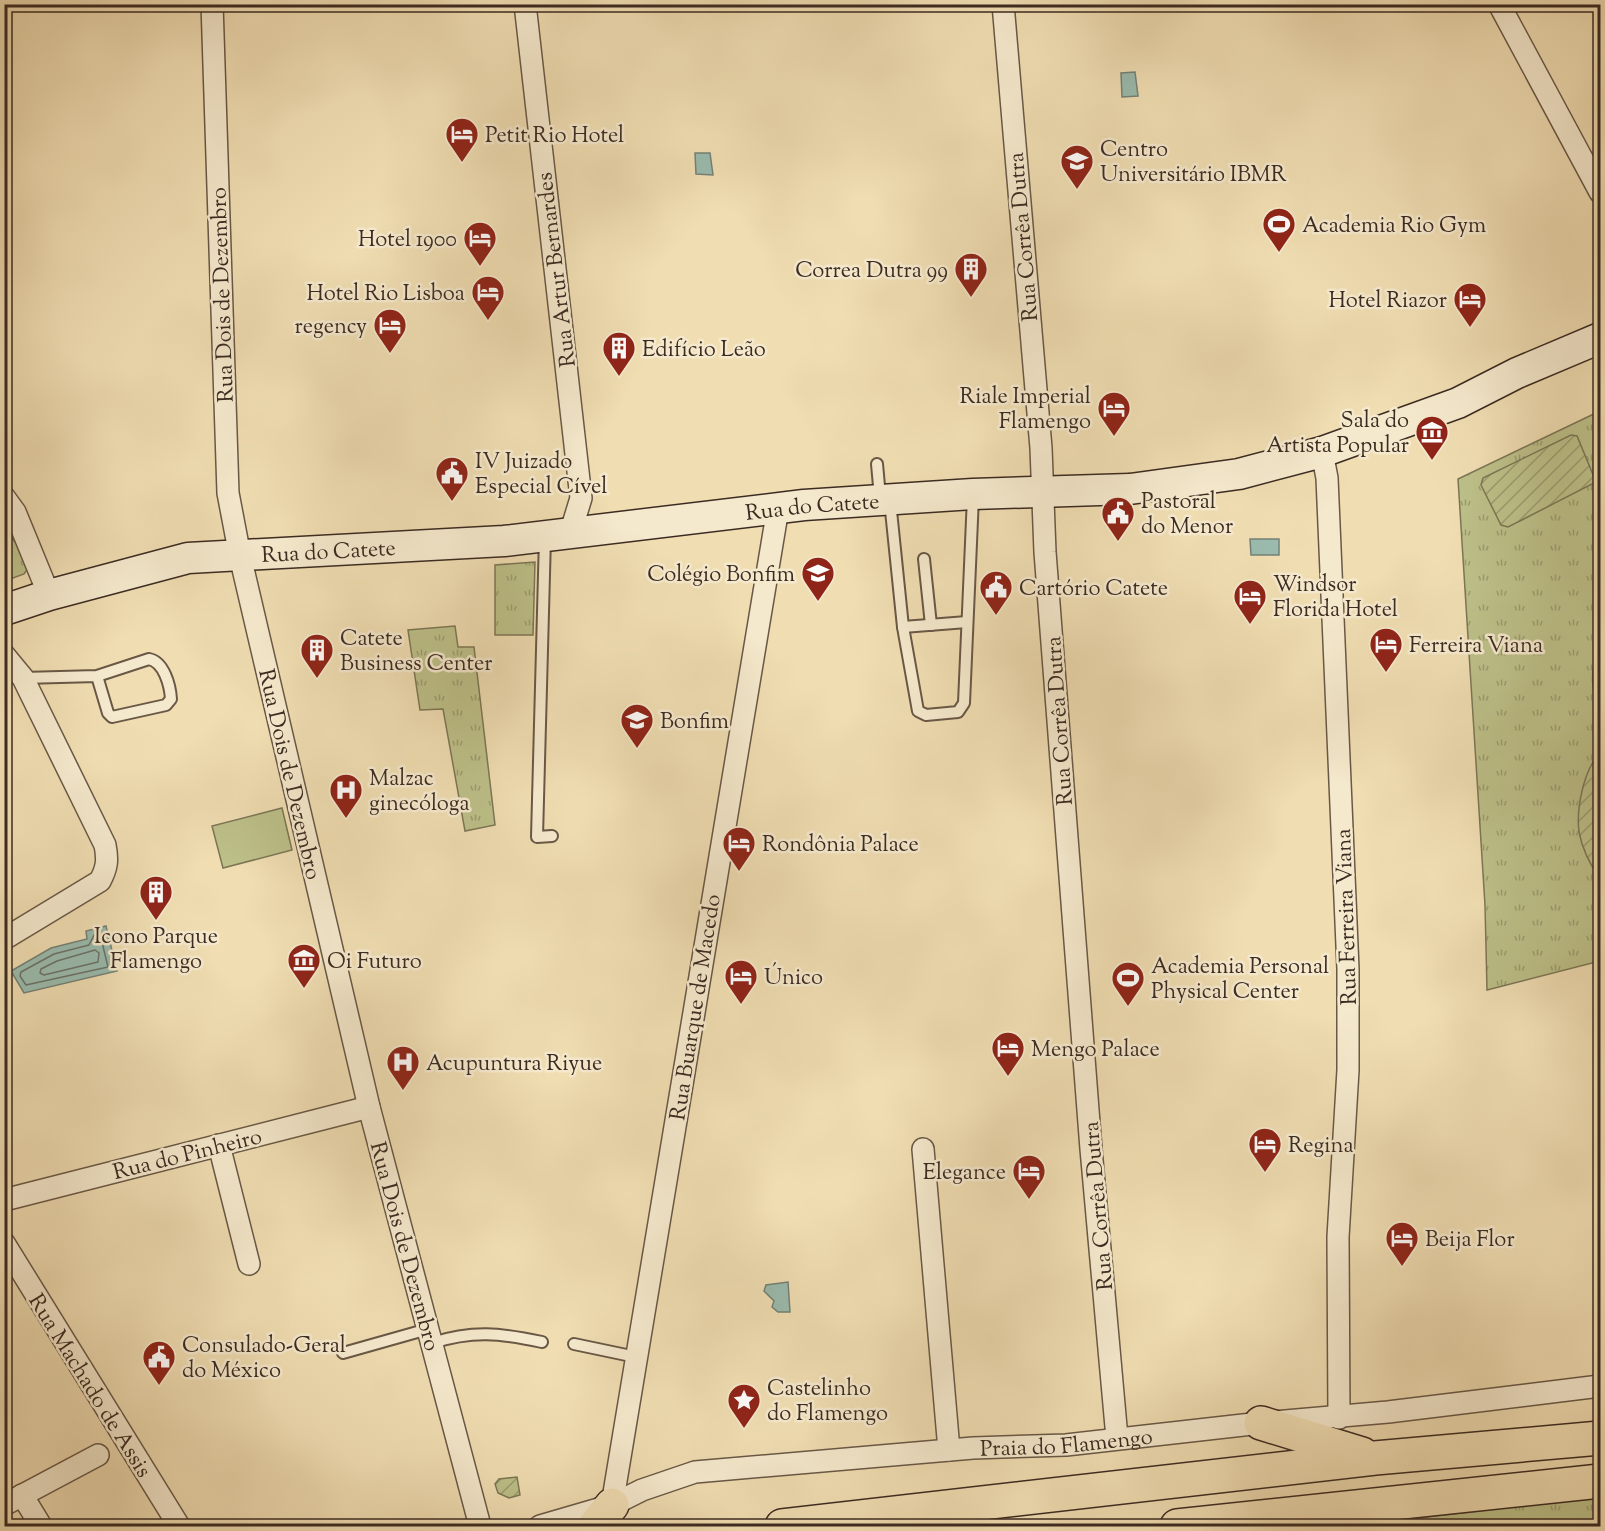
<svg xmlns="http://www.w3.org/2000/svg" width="1605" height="1531" viewBox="0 0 1605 1531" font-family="'Sorts Mill Goudy',serif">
<defs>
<pattern id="grass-tufts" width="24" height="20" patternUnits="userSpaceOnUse" patternTransform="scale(1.5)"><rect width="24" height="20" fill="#bdc089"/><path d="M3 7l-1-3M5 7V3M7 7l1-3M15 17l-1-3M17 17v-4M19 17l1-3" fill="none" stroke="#9b9c70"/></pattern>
<pattern id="garden-furrows" width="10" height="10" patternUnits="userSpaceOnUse" patternTransform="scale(1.5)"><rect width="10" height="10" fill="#bdc089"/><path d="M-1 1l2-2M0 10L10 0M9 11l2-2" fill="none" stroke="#9b9c70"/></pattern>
</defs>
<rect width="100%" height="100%" fill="#f0ddb2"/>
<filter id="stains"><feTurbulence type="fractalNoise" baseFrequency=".00333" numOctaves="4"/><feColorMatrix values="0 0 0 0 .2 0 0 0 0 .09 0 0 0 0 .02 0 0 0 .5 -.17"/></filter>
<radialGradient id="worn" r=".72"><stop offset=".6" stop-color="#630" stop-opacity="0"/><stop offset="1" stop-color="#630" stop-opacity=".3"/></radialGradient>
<g fill="url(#grass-tufts)" stroke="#7c7656" stroke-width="1.5">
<path d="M1600 411V961L1487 990 1485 905 1458 479Z"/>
<path d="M4 529 27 556 29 567 24 574 5 581Z"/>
<path d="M535 562 533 635H495V565Z"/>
<path d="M455 626 458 647H474L495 825 465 831 443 709 420 710 408 630Z"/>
<path d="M1600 1497V1526H1348Z"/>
</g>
<g fill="url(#garden-furrows)" stroke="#7c7656" stroke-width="1.5">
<path d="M1571 435 1577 436 1596 482 1508 527 1501 525 1481 485 1483 478Z"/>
<path d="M1600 652V708C1591 693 1589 667 1600 652Z"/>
<path d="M1600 753V879C1591 866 1582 848 1579 832 1576 808 1584 769 1600 753Z"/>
<path d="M517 1477 520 1495 509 1498 498 1493 495 1484 499 1479Z"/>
</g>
<path fill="#bdc089" stroke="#7c7656" stroke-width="1.5" d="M282 808 292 850 223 868 212 826Z"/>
<g fill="#9abbae" stroke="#748176" stroke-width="1.5">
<path d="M1135 72 1138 96 1122 97 1121 73Z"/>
<path d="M695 153H710L713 175 696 174Z"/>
<path d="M1250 539H1279V555H1251Z"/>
<path d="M106 926 117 971 24 993 11 971 51 948 87 939 86 931Z"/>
<path d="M788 1282 790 1312H778L772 1307 774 1301 764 1291 766 1285Z"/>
</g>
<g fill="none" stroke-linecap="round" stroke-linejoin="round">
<g stroke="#6b7368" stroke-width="1.5">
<path d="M100 934 108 967 26 985 20 976 21 972 54 954 89 945 94 935Z"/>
<path d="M95 950 99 953 98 962 44 975 40 973 41 969 57 961Z"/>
</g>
<defs>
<g id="service">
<path d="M877 464 880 497"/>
<path d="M890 501 903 627 918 711 926 715 958 712 964 703 973 497"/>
<path d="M545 537 537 837 552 836"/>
<path d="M924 559 931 625"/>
<path d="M903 627 967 622"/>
<path d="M23 678 97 676 149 659C164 662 170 685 171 699L166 705 112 717 108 713 97 676"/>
<path d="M432 1343C473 1330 500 1333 542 1342"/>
<path d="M574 1344 636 1357"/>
<path d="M343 1353 428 1329"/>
</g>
<g id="minor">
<path d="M212 4 228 493 240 556 369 1107 480 1526"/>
<path d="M525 4 581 498 570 534"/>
<path d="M1003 4 1041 448 1045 552 1091 1149 1117 1438"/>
<path d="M1499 4 1600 192"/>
<path d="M1322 452 1327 478 1348 969V1070L1338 1237 1339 1418"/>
<path d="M4 497 15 512 49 595"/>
<path d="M4 655 23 678 105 845C108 860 107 868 100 881L4 939"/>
<path d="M219 1145 249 1264"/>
<path d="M923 1149 949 1450"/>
<path d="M4 1200 369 1107"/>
<path d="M4 1243 179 1526"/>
<path d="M22 1495 41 1526"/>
<path d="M4 1505 98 1455"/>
<path d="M612 1505 778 508"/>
<path id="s1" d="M540 1526 612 1505 642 1490 695 1472 973 1448 1066 1445 1261 1423 1388 1412 1600 1386"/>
</g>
<g id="secondary">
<path id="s2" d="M4 610 49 595 188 558 504 541 804 505 973 494 1130 489 1239 474 1322 452 1458 403 1517 373 1600 338"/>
</g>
<g id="primary">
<path d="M1261 1423 1362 1454"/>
<path d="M595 1526 612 1505"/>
<path d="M782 1526 1375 1458 1600 1438"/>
<path d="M1177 1526 1600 1481"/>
</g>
</defs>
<use href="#service" stroke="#695846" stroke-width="14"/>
<use href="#minor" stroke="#695846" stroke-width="24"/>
<use href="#secondary" stroke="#3c2b22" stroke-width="33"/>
<use href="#primary" stroke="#3c2b22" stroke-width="36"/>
<use href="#service" stroke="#f5e9cd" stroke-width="10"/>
<use href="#minor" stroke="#f5e9cd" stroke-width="21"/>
<use href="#secondary" stroke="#f5e9cd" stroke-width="30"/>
<use href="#primary" stroke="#f0ddb2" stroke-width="33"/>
</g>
<defs>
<symbol id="hotel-pin" viewBox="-11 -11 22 30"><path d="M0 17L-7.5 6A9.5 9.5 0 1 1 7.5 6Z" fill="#8f2418" stroke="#f5e9cd"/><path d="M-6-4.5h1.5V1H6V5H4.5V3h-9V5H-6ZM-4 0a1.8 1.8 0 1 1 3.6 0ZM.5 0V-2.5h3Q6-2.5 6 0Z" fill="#fff"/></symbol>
<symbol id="university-pin" viewBox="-11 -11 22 30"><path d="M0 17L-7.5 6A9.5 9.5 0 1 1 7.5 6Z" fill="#8f2418" stroke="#f5e9cd"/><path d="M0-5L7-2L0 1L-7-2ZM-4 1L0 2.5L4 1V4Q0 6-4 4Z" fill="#fff"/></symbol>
<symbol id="stadium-pin" viewBox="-11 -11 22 30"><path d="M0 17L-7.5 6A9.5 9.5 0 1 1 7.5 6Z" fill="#8f2418" stroke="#f5e9cd"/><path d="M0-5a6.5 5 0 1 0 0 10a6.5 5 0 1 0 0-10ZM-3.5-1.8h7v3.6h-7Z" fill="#fff"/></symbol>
<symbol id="building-pin" viewBox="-11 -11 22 30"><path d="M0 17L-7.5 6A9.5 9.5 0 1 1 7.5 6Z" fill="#8f2418" stroke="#f5e9cd"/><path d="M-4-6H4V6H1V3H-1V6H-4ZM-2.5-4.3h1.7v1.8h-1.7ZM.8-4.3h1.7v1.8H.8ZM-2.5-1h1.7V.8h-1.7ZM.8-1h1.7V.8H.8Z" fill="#fff"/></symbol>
<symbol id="museum-pin" viewBox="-11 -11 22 30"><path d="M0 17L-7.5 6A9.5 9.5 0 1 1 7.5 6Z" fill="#8f2418" stroke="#f5e9cd"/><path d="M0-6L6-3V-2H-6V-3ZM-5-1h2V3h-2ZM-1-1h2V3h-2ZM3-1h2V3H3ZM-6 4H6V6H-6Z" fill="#fff"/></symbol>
<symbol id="civic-pin" viewBox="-11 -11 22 30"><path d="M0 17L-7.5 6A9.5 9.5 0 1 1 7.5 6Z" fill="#8f2418" stroke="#f5e9cd"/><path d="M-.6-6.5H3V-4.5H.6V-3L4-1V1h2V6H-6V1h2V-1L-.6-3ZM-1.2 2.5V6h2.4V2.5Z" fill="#fff"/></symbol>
<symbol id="school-pin" viewBox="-11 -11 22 30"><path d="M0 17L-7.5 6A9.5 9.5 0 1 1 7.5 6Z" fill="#8f2418" stroke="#f5e9cd"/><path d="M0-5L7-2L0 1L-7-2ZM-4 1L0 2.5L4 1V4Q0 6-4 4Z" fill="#fff"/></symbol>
<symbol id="hospital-pin" viewBox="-11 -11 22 30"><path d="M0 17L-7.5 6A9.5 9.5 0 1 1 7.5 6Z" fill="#8f2418" stroke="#f5e9cd"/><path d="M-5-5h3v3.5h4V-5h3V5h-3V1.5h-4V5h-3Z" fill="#fff"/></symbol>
<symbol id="sight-pin" viewBox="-11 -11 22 30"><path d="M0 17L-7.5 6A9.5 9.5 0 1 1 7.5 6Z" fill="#8f2418" stroke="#f5e9cd"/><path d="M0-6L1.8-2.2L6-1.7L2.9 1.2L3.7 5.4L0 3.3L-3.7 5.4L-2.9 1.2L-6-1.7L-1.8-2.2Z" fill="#fff"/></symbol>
</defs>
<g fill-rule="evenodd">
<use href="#hotel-pin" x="443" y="115" width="38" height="52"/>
<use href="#university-pin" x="1058" y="142" width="38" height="52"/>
<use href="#stadium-pin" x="1260" y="205" width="38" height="52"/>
<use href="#hotel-pin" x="461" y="219" width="38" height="52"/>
<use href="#building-pin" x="952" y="250" width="38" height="52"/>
<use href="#hotel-pin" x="469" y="273" width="38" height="52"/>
<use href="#hotel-pin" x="1451" y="280" width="38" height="52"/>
<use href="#hotel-pin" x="371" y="306" width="38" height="52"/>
<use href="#building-pin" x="600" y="329" width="38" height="52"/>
<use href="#hotel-pin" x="1095" y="389" width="38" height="52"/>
<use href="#museum-pin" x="1413" y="413" width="38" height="52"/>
<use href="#civic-pin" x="433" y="454" width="38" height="52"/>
<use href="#civic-pin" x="1099" y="494" width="38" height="52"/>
<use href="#school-pin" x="799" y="554" width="38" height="52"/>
<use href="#civic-pin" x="977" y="568" width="38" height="52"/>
<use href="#hotel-pin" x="1231" y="577" width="38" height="52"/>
<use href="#hotel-pin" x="1367" y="625" width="38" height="52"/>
<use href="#building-pin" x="298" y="631" width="38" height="52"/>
<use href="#school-pin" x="618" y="701" width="38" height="52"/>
<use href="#hospital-pin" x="327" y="771" width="38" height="52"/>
<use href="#hotel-pin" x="720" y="824" width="38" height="52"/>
<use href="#building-pin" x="137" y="873" width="38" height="52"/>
<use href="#museum-pin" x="285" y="941" width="38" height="52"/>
<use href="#hotel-pin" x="722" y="957" width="38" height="52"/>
<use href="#stadium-pin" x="1109" y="959" width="38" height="52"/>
<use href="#hotel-pin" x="989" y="1029" width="38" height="52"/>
<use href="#hospital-pin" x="384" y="1043" width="38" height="52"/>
<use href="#hotel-pin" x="1246" y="1125" width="38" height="52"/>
<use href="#hotel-pin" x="1010" y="1152" width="38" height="52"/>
<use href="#hotel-pin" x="1383" y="1219" width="38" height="52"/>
<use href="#civic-pin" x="140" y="1338" width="38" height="52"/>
<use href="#sight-pin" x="725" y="1381" width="38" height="52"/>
</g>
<g text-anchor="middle" stroke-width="5" stroke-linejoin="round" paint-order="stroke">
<g font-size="22" fill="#3c2b22" stroke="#f5e9cd" text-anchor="start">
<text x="485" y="142">Petit Rio Hotel</text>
<text x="1100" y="156">Centro<tspan x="1100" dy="25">Universitário IBMR</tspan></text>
<text x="1302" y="232">Academia Rio Gym</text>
<text x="457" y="246" text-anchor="end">Hotel 1900</text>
<text x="948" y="277" text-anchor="end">Correa Dutra 99</text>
<text x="465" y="300" text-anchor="end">Hotel Rio Lisboa</text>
<text x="1447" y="307" text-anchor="end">Hotel Riazor</text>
<text x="367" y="333" text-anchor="end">regency</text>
<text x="642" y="356">Edifício Leão</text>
<text x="1091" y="403" text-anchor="end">Riale Imperial<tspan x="1091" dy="25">Flamengo</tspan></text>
<text x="1409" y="427" text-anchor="end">Sala do<tspan x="1409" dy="25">Artista Popular</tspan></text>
<text x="475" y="468">IV Juizado<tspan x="475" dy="25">Especial Cível</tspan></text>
<text x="1141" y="508">Pastoral<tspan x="1141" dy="25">do Menor</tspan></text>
<text x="795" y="581" text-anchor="end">Colégio Bonfim</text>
<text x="1273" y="591">Windsor<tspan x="1273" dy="25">Florida Hotel</tspan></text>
<text x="1019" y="595">Cartório Catete</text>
<text x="340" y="645">Catete<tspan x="340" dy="25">Business Center</tspan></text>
<text x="1409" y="652">Ferreira Viana</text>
<text x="660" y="728">Bonfim</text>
<text x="369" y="785">Malzac<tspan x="369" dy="25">ginecóloga</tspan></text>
<text x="762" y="851">Rondônia Palace</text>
<text x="156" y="943" text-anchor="middle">Icono Parque<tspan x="156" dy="25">Flamengo</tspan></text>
<text x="327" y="968">Oi Futuro</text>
<text x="1151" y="973">Academia Personal<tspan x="1151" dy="25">Physical Center</tspan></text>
<text x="764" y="984">Único</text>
<text x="1031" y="1056">Mengo Palace</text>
<text x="426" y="1070">Acupuntura Riyue</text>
<text x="1288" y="1152">Regina</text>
<text x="1006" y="1179" text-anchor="end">Elegance</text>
<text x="1425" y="1246">Beija Flor</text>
<text x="182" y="1352">Consulado-Geral<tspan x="182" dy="25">do México</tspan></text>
<text x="767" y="1395">Castelinho<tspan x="767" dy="25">do Flamengo</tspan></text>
</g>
<g font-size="22" fill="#3c2b22" stroke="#f5e9cd">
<text transform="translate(1022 237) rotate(-95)" y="8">Rua Corrêa Dutra</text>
<text transform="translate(555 270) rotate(-97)" y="8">Rua Artur Bernardes</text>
<text transform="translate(221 295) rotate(-92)" y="8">Rua Dois de Dezembro</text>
<text dy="8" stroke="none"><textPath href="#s2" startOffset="818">Rua do Catete</textPath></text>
<text dy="8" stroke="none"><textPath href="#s2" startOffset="332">Rua do Catete</textPath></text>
<text transform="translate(1058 721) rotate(-94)" y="8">Rua Corrêa Dutra</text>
<text transform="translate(291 774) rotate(77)" y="8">Rua Dois de Dezembro</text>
<text transform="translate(1345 917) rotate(-92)" y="8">Rua Ferreira Viana</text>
<text transform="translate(694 1007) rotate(-81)" y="8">Rua Buarque de Macedo</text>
<text transform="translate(187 1153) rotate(-14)" y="8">Rua do Pinheiro</text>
<text transform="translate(1097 1206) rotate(-95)" y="8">Rua Corrêa Dutra</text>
<text transform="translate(406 1246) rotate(75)" y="8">Rua Dois de Dezembro</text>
<text transform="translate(91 1385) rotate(58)" y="8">Rua Machado de Assis</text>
<text dy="8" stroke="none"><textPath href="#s1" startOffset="537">Praia do Flamengo</textPath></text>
</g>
</g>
<rect width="1605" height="1531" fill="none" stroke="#f0ddb2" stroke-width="24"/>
<rect x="6" y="6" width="1593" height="1519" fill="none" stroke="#3c2b22" stroke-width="3"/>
<rect x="12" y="12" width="1581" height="1507" fill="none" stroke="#3c2b22" stroke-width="1.5"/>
<rect width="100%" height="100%" filter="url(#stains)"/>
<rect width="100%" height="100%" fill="url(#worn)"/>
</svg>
